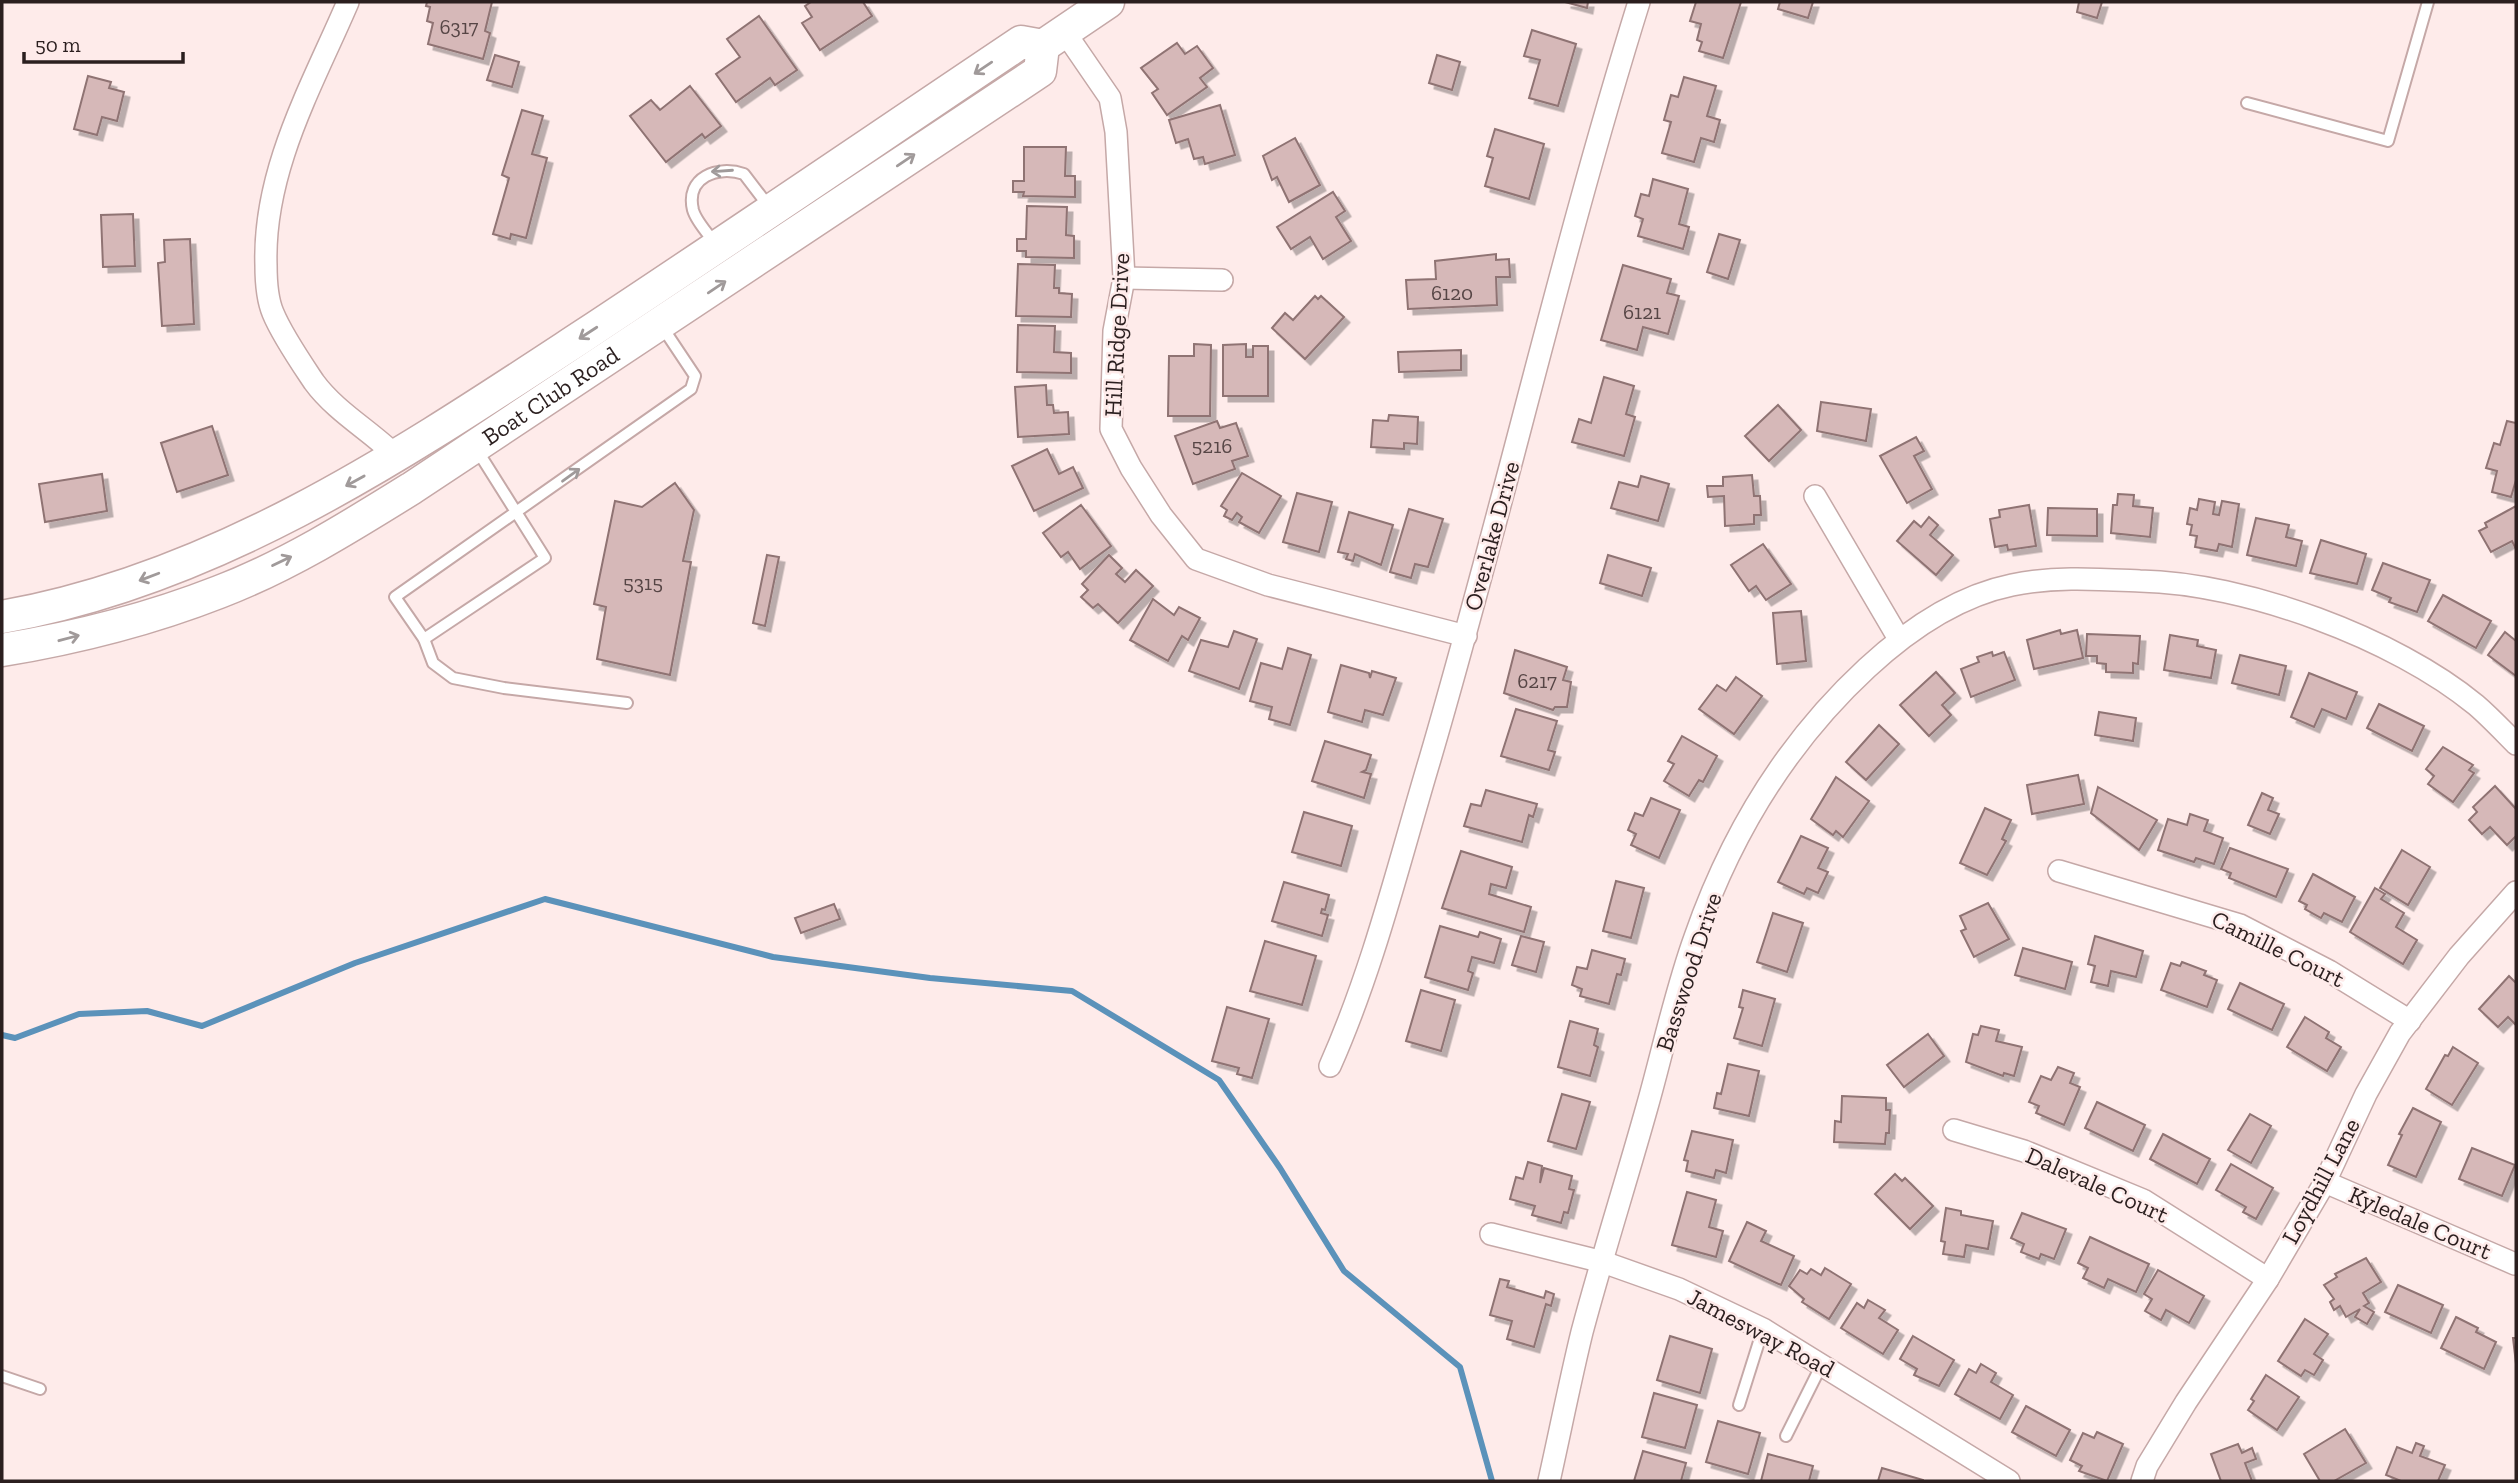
<svg xmlns="http://www.w3.org/2000/svg" width="2518" height="1483" viewBox="0 0 2518 1483" font-family="'Zilla Slab',serif">
<defs>
<filter id="shadow"><feDropShadow dx="5.5" dy="5.5" stdDeviation="0" flood-color="#0004"/></filter>
</defs>
<rect width="100%" height="100%" fill="#feebea"/>
<g fill="none" stroke-linecap="round" stroke-linejoin="round">
<path stroke="#5b92ba" stroke-width="6" d="M2 1035 15 1038 79 1014 147 1011 202 1026 355 963 545 899 773 957 930 978 1072 991 1219 1080 1280 1168 1344 1271 1460 1367 1492 1481"/>
</g>
<g fill="#d6b8b8" stroke="#8f7373" stroke-width="2" filter="url(#shadow)">
<path d="M427 2H492L485 31 490 33 483 59 428 44 433 23 427 21 430 7 426 6Z"/>
<path d="M811 2H863L872 16 820 50 802 23 812 17 805 6Z"/>
<path d="M1565 2H1588L1587 8Z"/>
<path d="M1696 2H1741L1723 58 1699 51 1702 42 1697 40 1701 24 1690 21Z"/>
<path d="M1780 2H1813L1808 18 1778 9Z"/>
<path d="M2079 2H2102L2097 18 2077 12Z"/>
<path d="M759 16 797 70 775 85 770 78 736 102 716 74 740 57 727 39Z"/>
<path d="M1532 30 1576 44 1558 106 1529 98 1540 60 1524 56Z"/>
<path d="M1177 43 1185 54 1197 46 1213 68 1200 78 1207 87 1167 115 1152 93 1158 89 1141 68Z"/>
<path d="M495 55 519 62 512 87 487 80Z"/>
<path d="M1437 55 1460 62 1452 90 1429 83Z"/>
<path d="M88 76 111 82 109 88 124 92 117 121 102 117 97 135 74 129Z"/>
<path d="M1684 77 1716 86 1707 116 1720 120 1714 142 1701 138 1694 162 1662 153 1671 122 1664 120 1671 95 1678 97Z"/>
<path d="M690 86 721 126 705 138 702 134 666 162 630 116 651 100 660 110Z"/>
<path d="M1220 105 1235 155 1205 164 1203 157 1194 159 1188 139 1176 143 1169 120Z"/>
<path d="M522 110 543 116 532 154 547 158 526 238 511 234 510 239 493 234 509 178 502 175Z"/>
<path d="M1495 129 1544 144 1529 199 1485 186 1493 158 1487 156Z"/>
<path d="M1295 138 1320 185 1289 202 1277 177 1272 180 1263 156Z"/>
<path d="M1024 147H1066L1065 176H1075V197L1023 196 1024 192H1013V181H1024Z"/>
<path d="M1653 179 1688 189 1679 224 1689 227 1683 249 1638 236 1643 219 1635 216 1641 194 1649 196Z"/>
<path d="M1333 192 1345 211 1336 217 1351 241 1323 259 1310 237 1291 249 1277 227Z"/>
<path d="M1027 206 1067 207 1066 235 1074 236V258L1026 257V251H1017V239H1026Z"/>
<path d="M133 214 135 266 103 267 101 215Z"/>
<path d="M1719 234 1740 240 1728 279 1707 272Z"/>
<path d="M190 239 194 324 162 326 158 263 165 262 164 240Z"/>
<path d="M1496 254V260L1509 259 1510 277H1496L1497 305 1408 309 1406 280 1436 279 1435 261Z"/>
<path d="M1018 264 1055 265 1054 288H1059V293L1072 294 1071 317 1016 316Z"/>
<path d="M1623 265 1671 279 1667 293 1679 296 1668 334 1643 327 1637 350 1601 340Z"/>
<path d="M1315 296 1318 299 1321 296 1344 317 1305 359 1272 328 1285 313 1293 320Z"/>
<path d="M1018 325 1055 326 1054 352 1071 353V373L1017 372Z"/>
<path d="M1194 344 1211 345 1210 416H1168L1169 356H1194Z"/>
<path d="M1246 344V357H1253V346H1268V396H1223V345Z"/>
<path d="M1461 350V370L1399 372 1398 352Z"/>
<path d="M1604 377 1634 386 1626 414 1635 417 1624 456 1572 442 1579 419 1591 423Z"/>
<path d="M1046 385 1047 405H1053L1054 413 1068 412 1069 434 1018 437 1015 387Z"/>
<path d="M1821 402 1871 409 1866 441 1817 431Z"/>
<path d="M1778 405 1801 430 1769 461 1745 436Z"/>
<path d="M1389 415 1418 417 1417 444 1404 443V449L1371 447 1373 420 1388 421Z"/>
<path d="M1217 421 1220 428 1236 423 1248 456 1232 461 1235 469 1193 484 1175 436Z"/>
<path d="M2507 421 2516 423V480L2511 497 2492 492 2497 471 2486 468 2494 443 2500 445Z"/>
<path d="M212 426 228 475 177 492 161 443Z"/>
<path d="M1916 437 1924 451 1914 456 1932 489 1907 503 1880 456Z"/>
<path d="M1047 449 1059 474 1073 467 1083 488 1034 511 1012 466Z"/>
<path d="M1242 473 1281 496 1259 533 1239 522 1242 517 1237 513 1232 520 1224 516 1227 510 1221 506Z"/>
<path d="M102 474 107 511 45 522 39 484Z"/>
<path d="M1752 475 1754 496H1760L1761 515H1754V524L1725 526 1724 496 1708 497 1707 486H1723V477Z"/>
<path d="M1641 476 1669 484 1658 521 1611 508 1619 482 1638 487Z"/>
<path d="M675 483 694 510 683 561 691 562 670 675 597 659 606 607 594 604 615 501 642 507Z"/>
<path d="M1297 493 1332 502 1319 552 1283 542Z"/>
<path d="M2118 494 2134 495 2133 506 2153 508 2150 537 2111 533 2113 505H2117Z"/>
<path d="M2199 499 2215 502 2213 514 2219 515 2222 501 2239 504 2232 547 2219 544 2217 551 2195 547 2197 536 2190 535 2192 525 2187 524 2190 508 2197 510Z"/>
<path d="M1081 505 1111 546 1080 569 1068 552 1061 557 1043 533Z"/>
<path d="M2029 505 2036 546 2008 550 2007 545 1995 547 1990 519 2000 517 1999 510Z"/>
<path d="M2516 506V549L2512 541 2491 552 2479 531 2487 527 2485 523Z"/>
<path d="M2048 508 2097 509V536L2047 535Z"/>
<path d="M1409 509 1443 519 1428 567 1415 564 1411 578 1390 572Z"/>
<path d="M1349 512 1393 525 1381 565 1355 554 1353 561 1346 559 1348 554 1338 552Z"/>
<path d="M1929 517 1938 525 1930 535 1953 555 1936 575 1897 541 1914 521 1921 527Z"/>
<path d="M2256 518 2289 525 2286 537 2302 541 2296 566 2247 555Z"/>
<path d="M2321 540 2366 554 2357 584 2310 573Z"/>
<path d="M1763 544 1791 584 1766 600 1756 586 1749 591 1731 565Z"/>
<path d="M767 555 779 557 765 626 753 623Z"/>
<path d="M1109 555 1122 568 1116 574 1125 582 1136 570 1153 586 1118 623 1098 604 1093 608 1081 597 1088 590 1082 584Z"/>
<path d="M1608 555 1651 568 1642 596 1600 583Z"/>
<path d="M2383 563 2430 580 2417 612 2389 602 2391 598 2372 590Z"/>
<path d="M2443 595 2491 621 2476 648 2428 621Z"/>
<path d="M1153 599 1174 615 1179 607 1200 618 1188 640 1182 636 1168 661 1130 640Z"/>
<path d="M1801 611 1806 661 1777 664 1773 613Z"/>
<path d="M2060 630 2061 634 2077 630 2083 658 2034 669 2027 640Z"/>
<path d="M1234 631 1257 639 1239 689 1189 671 1201 640 1228 647Z"/>
<path d="M2505 632 2516 641V676L2488 655Z"/>
<path d="M2087 634 2140 636 2138 664 2133 663V673L2106 672V664L2097 663V656H2086Z"/>
<path d="M2170 635 2198 640 2197 646 2216 650 2211 678 2164 670Z"/>
<path d="M1288 648 1311 655 1290 725 1269 719 1272 707 1250 701 1261 663 1282 669Z"/>
<path d="M1515 650 1567 667 1563 680 1571 682 1567 707H1555L1553 710 1504 693Z"/>
<path d="M1992 652 1993 656 2004 652 2015 680 1971 697 1961 669 1979 662 1977 657Z"/>
<path d="M2240 655 2286 666 2279 695 2232 683Z"/>
<path d="M1341 665 1369 673 1370 678 1372 671 1396 678 1383 715 1365 710 1362 722 1328 712Z"/>
<path d="M1936 672 1955 693 1942 705 1951 715 1929 736 1900 705Z"/>
<path d="M2309 673 2357 692 2346 719 2322 709 2314 727 2291 717Z"/>
<path d="M1736 677 1762 696 1734 734 1699 709 1717 685 1726 691Z"/>
<path d="M2379 704 2424 726 2412 751 2367 728Z"/>
<path d="M1516 709 1557 721 1548 750 1555 752 1549 770 1501 756Z"/>
<path d="M2099 712 2136 718 2133 741 2095 735Z"/>
<path d="M1879 725 1899 744 1866 780 1846 762Z"/>
<path d="M1682 736 1717 756 1703 782 1699 780 1689 796 1664 781 1674 764 1668 761Z"/>
<path d="M1325 741 1371 755 1366 770 1362 772 1371 774 1364 798 1312 781Z"/>
<path d="M2443 747 2473 765 2469 770 2474 773 2453 802 2428 784 2434 776 2426 769Z"/>
<path d="M2078 775 2084 804 2032 814 2027 785Z"/>
<path d="M1836 777 1869 801 1843 837 1836 831 1833 835 1811 819Z"/>
<path d="M2495 786 2516 809V836L2507 845 2490 827 2482 834 2469 820 2477 812 2473 807Z"/>
<path d="M2098 787 2157 820 2139 850 2091 813Z"/>
<path d="M1486 790 1537 804 1533 817 1529 815 1522 842 1464 826 1471 804 1481 806Z"/>
<path d="M2262 793 2273 798 2268 810 2279 814 2270 834 2248 825Z"/>
<path d="M1651 798 1680 810 1659 858 1631 845 1636 834 1628 830 1635 813 1643 816Z"/>
<path d="M1985 808 2011 820 2002 839 2006 841 1987 875 1960 863Z"/>
<path d="M1304 812 1352 826 1341 866 1292 852Z"/>
<path d="M2190 814 2208 820 2204 831 2223 838 2214 864 2196 858 2194 862 2158 850 2168 819 2187 825Z"/>
<path d="M1801 836 1828 848 1818 868 1828 872 1818 893 1807 888 1804 894 1778 882Z"/>
<path d="M2230 848 2288 869 2276 897 2229 878 2231 873 2221 869Z"/>
<path d="M2402 850 2430 867 2408 905 2380 888Z"/>
<path d="M1461 851 1512 867 1506 888 1491 884 1489 894 1531 907 1524 932 1442 908Z"/>
<path d="M2313 874 2355 897 2342 922 2324 913 2321 918 2305 909 2307 905 2299 901Z"/>
<path d="M1616 881 1644 888 1631 938 1603 931Z"/>
<path d="M1284 882 1329 895 1325 910 1322 909 1321 913 1328 915 1322 936 1272 921Z"/>
<path d="M2375 888 2385 894 2381 899 2404 913 2396 927 2417 940 2403 964 2350 932Z"/>
<path d="M1988 903 2009 939 1974 957 1961 931 1966 929 1960 916Z"/>
<path d="M834 904 840 919 801 933 795 918Z"/>
<path d="M1773 913 1803 923 1787 972 1757 962Z"/>
<path d="M1440 926 1478 937 1480 932 1501 939 1494 963 1472 957 1468 971 1473 973 1468 990 1425 977Z"/>
<path d="M1521 936 1544 942 1536 972 1512 965Z"/>
<path d="M2095 936 2143 951 2136 977 2111 971 2108 986 2091 982 2095 966 2088 964Z"/>
<path d="M1265 941 1316 956 1302 1005 1250 991Z"/>
<path d="M2023 948 2072 962 2065 989 2015 975Z"/>
<path d="M1592 950 1625 959 1621 975 1617 974 1609 1004 1580 996 1582 989 1572 985 1577 967 1587 969Z"/>
<path d="M2182 962 2206 971 2204 975 2217 980 2207 1007 2161 990 2171 963 2180 966Z"/>
<path d="M2509 976 2516 983V1025L2508 1017 2498 1027 2479 1009Z"/>
<path d="M2240 983 2284 1004 2272 1030 2228 1009Z"/>
<path d="M1421 990 1455 1000 1441 1051 1406 1041Z"/>
<path d="M1743 990 1775 999 1762 1046 1734 1038 1743 1008 1739 1007Z"/>
<path d="M1227 1007 1269 1019 1252 1078 1237 1074 1239 1068 1212 1061Z"/>
<path d="M2305 1017 2329 1032 2326 1038 2341 1047 2327 1071 2287 1047Z"/>
<path d="M1570 1021 1598 1029 1594 1045 1598 1047 1590 1076 1558 1067Z"/>
<path d="M1981 1026 1999 1030 1996 1041 2022 1047 2014 1076 2004 1073 2003 1076 1966 1062 1973 1034 1978 1035Z"/>
<path d="M1928 1034 1944 1056 1904 1087 1887 1065Z"/>
<path d="M2453 1047 2478 1063 2452 1105 2426 1089 2445 1055 2448 1056Z"/>
<path d="M1728 1064 1759 1071 1749 1116 1714 1108 1717 1093 1721 1094Z"/>
<path d="M2058 1067 2074 1073 2070 1083 2080 1087 2064 1125 2036 1113 2039 1106 2029 1102 2041 1076 2051 1080Z"/>
<path d="M1562 1094 1590 1102 1576 1149 1548 1141Z"/>
<path d="M1842 1096 1886 1098V1110H1890L1889 1133H1886L1885 1144 1834 1142 1835 1121 1841 1122Z"/>
<path d="M2097 1102 2145 1125 2133 1151 2085 1128Z"/>
<path d="M2413 1108 2441 1122 2416 1177 2388 1165 2402 1135 2399 1134Z"/>
<path d="M2250 1114 2271 1126 2251 1163 2228 1150Z"/>
<path d="M1692 1131 1733 1140 1726 1173 1716 1170 1714 1178 1686 1171 1688 1161 1684 1160Z"/>
<path d="M2163 1134 2210 1159 2197 1184 2150 1159Z"/>
<path d="M2472 1148 2515 1165 2502 1196 2459 1179Z"/>
<path d="M1528 1162 1542 1166 1540 1183 1544 1168 1572 1176 1569 1189 1574 1190 1568 1213 1564 1212 1561 1223 1532 1215 1535 1206 1510 1199 1516 1177 1523 1179Z"/>
<path d="M2231 1164 2273 1188 2256 1219 2243 1212 2246 1207 2216 1190Z"/>
<path d="M1895 1174 1902 1181 1905 1178 1933 1206 1910 1229 1875 1194Z"/>
<path d="M1687 1192 1716 1200 1709 1227 1723 1231 1716 1257 1672 1245Z"/>
<path d="M1946 1208 1961 1211V1215L1993 1221 1988 1249 1966 1245 1964 1257 1943 1254 1945 1242 1941 1241Z"/>
<path d="M2022 1213 2066 1229 2054 1259 2041 1254 2039 1259 2021 1252 2024 1244 2011 1238Z"/>
<path d="M1747 1222 1766 1231 1761 1241 1794 1256 1781 1285 1729 1261Z"/>
<path d="M2090 1237 2149 1264 2136 1292 2108 1279 2104 1288 2083 1278 2088 1268 2078 1263Z"/>
<path d="M2366 1258 2381 1282 2363 1293 2369 1303 2364 1306 2374 1312 2367 1324 2355 1317 2360 1309 2346 1317 2340 1306 2334 1310 2330 1302 2334 1299 2324 1285 2337 1277 2335 1274Z"/>
<path d="M1825 1268 1851 1284 1829 1319 1802 1302 1804 1299 1789 1286 1800 1270 1807 1274 1811 1269 1821 1275Z"/>
<path d="M2158 1270 2204 1296 2189 1323 2166 1310 2161 1320 2145 1311 2152 1299 2144 1294Z"/>
<path d="M1500 1279 1509 1281 1507 1287 1544 1298 1546 1291 1554 1294 1551 1306 1546 1304 1534 1347 1507 1339 1512 1321 1490 1315Z"/>
<path d="M2398 1285 2443 1305 2431 1333 2385 1312Z"/>
<path d="M1868 1300 1885 1310 1879 1318 1898 1330 1883 1354 1841 1328 1857 1303 1864 1308Z"/>
<path d="M2456 1317 2478 1328 2476 1332 2496 1342 2484 1369 2441 1348Z"/>
<path d="M2305 1319 2328 1334 2314 1354 2323 1360 2314 1375 2305 1370 2301 1376 2278 1361Z"/>
<path d="M1670 1336 1712 1349 1700 1393 1657 1380Z"/>
<path d="M1913 1336 1954 1360 1939 1386 1914 1375 1917 1369 1900 1359Z"/>
<path d="M2513 1338H2516V1364Z"/>
<path d="M1981 1364 1996 1373 1991 1382 2013 1395 2000 1419 1955 1394 1969 1369 1976 1373Z"/>
<path d="M2266 1375 2299 1397 2277 1430 2248 1410 2254 1401 2251 1399Z"/>
<path d="M1654 1393 1697 1405 1685 1448 1642 1437Z"/>
<path d="M2026 1406 2070 1430 2056 1456 2012 1432Z"/>
<path d="M1718 1421 1760 1433 1748 1474 1706 1462Z"/>
<path d="M2345 1429 2366 1463 2334 1481H2320L2304 1454Z"/>
<path d="M2097 1432 2123 1444 2107 1481 2079 1471 2082 1466 2070 1460 2083 1433 2094 1438Z"/>
<path d="M2416 1443 2424 1446 2420 1456 2445 1465 2438 1481H2401L2386 1475 2397 1447 2412 1453Z"/>
<path d="M2238 1444 2242 1453 2252 1448 2256 1459 2245 1463 2252 1481H2221L2211 1454Z"/>
<path d="M1643 1451 1686 1463 1681 1481H1634Z"/>
<path d="M1768 1454 1813 1466 1809 1481H1761Z"/>
<path d="M1882 1468 1923 1480V1481H1878Z"/>
</g>
<g fill="none" stroke-linecap="round" stroke-linejoin="round">
<defs>
<g id="service">
<path d="M2247 103 2388 141 2428 2"/>
<path d="M715 243C708 234 696 221 693 210 685 177 718 165 744 174L770 208"/>
<path d="M477 450 545 558 424 639 395 597 691 389 695 376 661 325"/>
<path d="M424 639 433 663 453 678 504 688 627 703"/>
<path d="M2 1376 40 1389"/>
<path d="M1739 1405 1763 1329"/>
<path d="M1786 1436 1822 1364"/>
</g>
<g id="minor">
<path d="M348 2C312 86 263 170 266 265 266 280 267 299 273 313 282 335 300 361 314 382 336 412 371 431 397 457"/>
<path d="M1064 31 1110 98 1116 132 1124 278 1114 331 1111 429 1131 468 1161 515 1196 559 1268 585 1466 636"/>
<path d="M1124 278 1222 280"/>
<path d="M1815 496 1899 639"/>
<path d="M2059 871 2240 925 2329 971 2410 1021"/>
<path d="M1330 1066C1374 967 1399 862 1430 759 1504 507 1561 252 1639 2"/>
<path d="M1954 1130 2024 1151 2143 1200 2268 1279"/>
<path d="M2325 1182 2515 1264"/>
<path d="M1491 1234 1603 1262 1679 1289 1763 1329 2009 1481"/>
<path d="M1549 1481C1560 1432 1570 1381 1582 1332 1602 1257 1626 1182 1647 1107 1663 1051 1675 992 1695 937 1731 834 1787 742 1867 668 1907 631 1958 596 2012 585 2055 576 2097 579 2140 581 2245 583 2395 638 2476 705 2490 717 2503 731 2516 744"/>
<path d="M2142 1481 2147 1466 2186 1402 2268 1279 2325 1182 2366 1094 2400 1033 2459 956 2516 892"/>
</g>
<g id="secondary">
<path d="M2 617C218 579 403 454 583 336 730 239 875 140 1021 42L1043 46"/>
<path id="s1" d="M2 650C75 638 150 619 219 592 287 566 351 526 412 488L1040 71 1043 46 1108 2"/>
</g>
</defs>
<use href="#service" stroke="#c5a8a7" stroke-width="14"/>
<use href="#minor" stroke="#c5a8a7" stroke-width="24"/>
<use href="#secondary" stroke="#c5a8a7" stroke-width="35"/>
<use href="#service" stroke="#fff" stroke-width="10"/>
<use href="#minor" stroke="#fff" stroke-width="21"/>
<use href="#secondary" stroke="#fff" stroke-width="32"/>
</g>
<defs><path id="oneway-shaft" d="M-6 0H5M1.5-3L5.5 0L1.5 3" fill="none" stroke-width="1.6" stroke-linecap="round" stroke-linejoin="round" transform="scale(1.75)"/></defs>
<g stroke="#a09a9a">
<use href="#oneway-shaft" transform="translate(983 68) rotate(146)"/>
<use href="#oneway-shaft" transform="translate(906 160) rotate(-34)"/>
<use href="#oneway-shaft" transform="translate(722 171) rotate(176)"/>
<use href="#oneway-shaft" transform="translate(717 287) rotate(-34)"/>
<use href="#oneway-shaft" transform="translate(588 333) rotate(147)"/>
<use href="#oneway-shaft" transform="translate(571 475) rotate(-36)"/>
<use href="#oneway-shaft" transform="translate(355 481) rotate(151)"/>
<use href="#oneway-shaft" transform="translate(282 561) rotate(-26)"/>
<use href="#oneway-shaft" transform="translate(149 577) rotate(159)"/>
<use href="#oneway-shaft" transform="translate(69 638) rotate(-15)"/>
</g>
<g text-anchor="middle" stroke-width="5" stroke-linejoin="round" paint-order="stroke">
<g font-size="21" fill="#564545">
<text x="459" y="34">6317</text>
<text x="1452" y="300">6120</text>
<text x="1642" y="319">6121</text>
<text x="1212" y="453">5216</text>
<text x="643" y="590">5315</text>
<text x="1537" y="688">6217</text>
</g>
<g font-size="24" fill="#2b1f1f" stroke="#feebea">
<text transform="translate(1117 335) rotate(-87)" y="8">Hill Ridge Drive</text>
<text dy="8" stroke="none"><textPath href="#s1" startOffset="611">Boat Club Road</textPath></text>
<text transform="translate(1492 536) rotate(-75)" y="8">Overlake Drive</text>
<text transform="translate(2278 949) rotate(26)" y="8">Camille Court</text>
<text transform="translate(1689 972) rotate(-72)" y="8">Basswood Drive</text>
<text transform="translate(2321 1181) rotate(-62)" y="8">Loydhill Lane</text>
<text transform="translate(2097 1185) rotate(24)" y="8">Dalevale Court</text>
<text transform="translate(2420 1223) rotate(23)" y="8">Kyledale Court</text>
<text transform="translate(1761 1333) rotate(28)" y="8">Jamesway Road</text>
</g>
</g>
<rect width="2518" height="1483" fill="none" stroke="#2b1f1f" stroke-width="7"/>
<path d="M24 52v10h159v-10" fill="none" stroke="#2b1f1f" stroke-width="3.5"/>
<text x="35" y="52" font-size="21" fill="#2b1f1f" stroke="#feebea" stroke-width="5" paint-order="stroke">50 m</text>
</svg>
